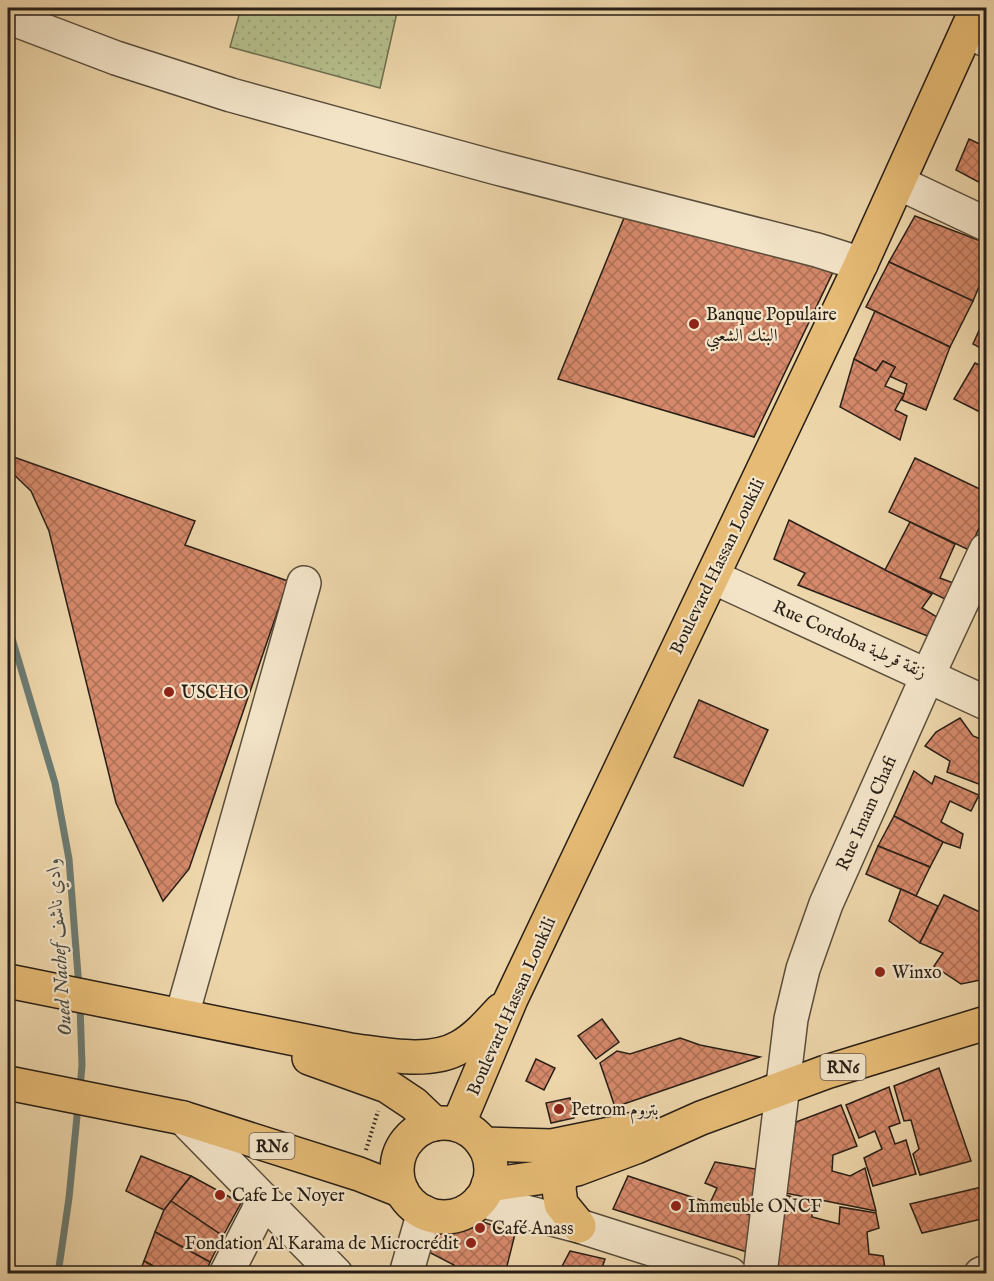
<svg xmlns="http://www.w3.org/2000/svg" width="994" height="1281" viewBox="0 0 994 1281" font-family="'IM FELL English',Amiri,serif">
<defs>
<pattern id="grass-dots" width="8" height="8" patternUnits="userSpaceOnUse" patternTransform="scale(1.5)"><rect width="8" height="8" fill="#b5be8b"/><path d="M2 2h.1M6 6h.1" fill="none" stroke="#9ca377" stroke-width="1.8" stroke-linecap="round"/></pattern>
<pattern id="building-cross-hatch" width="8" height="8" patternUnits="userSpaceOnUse" patternTransform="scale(1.5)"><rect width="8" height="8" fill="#d5896a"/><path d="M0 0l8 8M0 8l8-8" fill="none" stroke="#ad6f56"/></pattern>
</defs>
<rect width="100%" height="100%" fill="#edd6aa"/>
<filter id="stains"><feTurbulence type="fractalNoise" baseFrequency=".00333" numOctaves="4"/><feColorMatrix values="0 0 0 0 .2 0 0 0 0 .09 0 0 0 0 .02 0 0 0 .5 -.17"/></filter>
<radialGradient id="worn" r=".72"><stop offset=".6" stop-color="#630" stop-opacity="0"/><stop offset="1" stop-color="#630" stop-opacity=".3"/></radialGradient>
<path fill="url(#grass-dots)" stroke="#6e6e51" stroke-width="1.5" d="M241 8H398L380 88 230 47Z"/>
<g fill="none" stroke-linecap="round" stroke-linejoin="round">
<g stroke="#6c7b72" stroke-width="7">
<path d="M8 625 55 783 69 859 79 988"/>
<path d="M80 1005 82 1065 80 1089"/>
<path d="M58 1274 69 1198 78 1106"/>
</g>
</g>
<g fill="url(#building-cross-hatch)" stroke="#281f17" stroke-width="1.5">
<path d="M969 139 986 147V186L956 170Z"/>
<path d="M915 216 986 243V270L973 301 889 262Z"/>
<path d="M624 218 834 270 754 437 558 379Z"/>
<path d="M889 262 973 301 950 347 866 307Z"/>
<path d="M875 311 950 347 926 410 902 400 907 384 889 376 895 367 883 361 876 371 854 359Z"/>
<path d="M986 315V351L973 344Z"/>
<path d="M854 359 876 371 883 361 895 367 885 386 904 394 895 410 907 416 900 440 840 407Z"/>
<path d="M975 363 986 368V415L954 399Z"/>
<path d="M8 455 195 521 185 545 288 581 189 869 163 901 116 803 49 531 31 491 8 469Z"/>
<path d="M915 458 986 492V513L969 550 889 512Z"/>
<path d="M789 520 932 594 922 608 937 617 930 637 798 585 805 573 774 559Z"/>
<path d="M910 522 955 544 940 578 953 583 945 599 885 570Z"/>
<path d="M699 700 768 730 743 786 674 757Z"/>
<path d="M960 718 973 736 986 741V779L984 786 947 772 950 761 925 746 936 732Z"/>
<path d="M914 771 932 784 935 776 979 795 971 811 950 801 941 822 963 834 960 848 943 842 894 816Z"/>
<path d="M894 816 943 842 930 867 878 846Z"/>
<path d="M878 846 930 867 916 896 866 874Z"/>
<path d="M901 889 938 906 920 943 889 921Z"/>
<path d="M944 895 986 915 985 939 986 940V979L961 984 934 966 943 953 920 943Z"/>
<path d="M602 1019 619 1042 596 1059 578 1036Z"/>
<path d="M680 1038 700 1045 760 1057 615 1107 600 1063 617 1051 630 1054Z"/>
<path d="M536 1059 555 1068 544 1090 526 1081Z"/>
<path d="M939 1068 971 1161 920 1175 913 1154 919 1149 911 1120 904 1121 894 1086Z"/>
<path d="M889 1087 900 1123 889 1127 895 1144 906 1140 916 1174 873 1186 864 1158 882 1149 875 1131 859 1138 846 1105Z"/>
<path d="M570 1098 574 1118 551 1123 546 1103Z"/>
<path d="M841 1105 857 1146 833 1155 832 1171 850 1176 865 1168 876 1211 785 1193 796 1122Z"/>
<path d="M141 1156 191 1176 164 1210 126 1191Z"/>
<path d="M715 1162 761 1170 751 1204 739 1201V1211L756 1217 750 1253 613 1209 628 1176 710 1203 717 1188 705 1183Z"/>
<path d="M191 1176 241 1203 223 1236 171 1201Z"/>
<path d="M986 1186V1218L922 1233 910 1204Z"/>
<path d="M785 1195 812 1202V1217L839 1224 840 1207 876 1213 879 1228 867 1232 869 1254 883 1256 886 1274H809L777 1268Z"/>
<path d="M171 1201 223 1236 210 1262 155 1232 164 1210Z"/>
<path d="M473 1218 515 1234 505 1274H451L454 1265 427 1251 433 1228Z"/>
<path d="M155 1232 210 1262 205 1274H168L144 1261Z"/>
<path d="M570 1251 605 1259 600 1274H558Z"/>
<path d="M144 1261 168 1274H139Z"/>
</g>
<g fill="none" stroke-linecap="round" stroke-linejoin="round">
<defs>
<g id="minor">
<path d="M8 17 116 58 231 95 497 168 817 250 861 264"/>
<path d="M967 31 986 40"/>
<path d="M899 183 986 224"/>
<path d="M713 577 986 703"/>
<path d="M182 1015 304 583"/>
<path d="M183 1118 336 1274"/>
<path d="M480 1200 579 1226 730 1274"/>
<path d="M226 1274 264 1200"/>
<path d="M406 1274 424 1212"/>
<path d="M760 1274 791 1019 803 969 826 904 928 675 986 550"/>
<path d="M981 1274 986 1272"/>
</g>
<g id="major">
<path d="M8 981 350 1050C382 1054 430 1065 460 1047 476 1038 489 1023 501 1010"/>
<path d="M309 1058 387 1086 414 1104 435 1124"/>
<path d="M8 1083 183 1118 359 1174 402 1191"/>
<circle cx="444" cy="1170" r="47"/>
<path d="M458 1125 511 999 861 264 977 8"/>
<path d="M483 1144 552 1146 640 1128"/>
<path d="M561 1173 559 1189 561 1204 579 1226"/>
<path d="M488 1185 537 1178 577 1169 636 1147 701 1118 826 1072 986 1023"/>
</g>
</defs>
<use href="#minor" stroke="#594d3c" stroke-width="36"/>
<use href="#major" stroke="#281f17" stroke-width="36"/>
<path stroke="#281f17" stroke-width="4" stroke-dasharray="1.5 3" stroke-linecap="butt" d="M366 1150 378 1111"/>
<use href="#minor" stroke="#f3e4c8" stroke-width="33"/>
<use href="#major" stroke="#e6bb75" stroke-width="33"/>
</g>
<g fill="#8f2418" stroke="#f3e4c8" stroke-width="2">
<circle cx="694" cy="324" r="6"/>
<circle cx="169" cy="692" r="6"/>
<circle cx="880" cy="972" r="6"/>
<circle cx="559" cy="1109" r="6"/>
<circle cx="220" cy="1195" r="6"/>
<circle cx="676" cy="1206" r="6"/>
<circle cx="480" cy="1228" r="6"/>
<circle cx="471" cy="1243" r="6"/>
</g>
<g text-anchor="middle" stroke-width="4.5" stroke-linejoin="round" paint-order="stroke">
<g fill="#f3e4c8" stroke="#655a4c" stroke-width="1.5">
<rect x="820.5" y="1054" width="45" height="26" rx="4.5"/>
<rect x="249.5" y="1133" width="45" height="26" rx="4.5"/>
</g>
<g font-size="16" font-weight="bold" fill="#281f17">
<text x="843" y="1073">RN6</text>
<text x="272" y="1152">RN6</text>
</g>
<g font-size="18" fill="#281f17" stroke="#f3e4c8" text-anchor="start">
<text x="706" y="320">Banque Populaire<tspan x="706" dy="21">البنك الشعبي</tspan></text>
<text x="181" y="698">USCHO</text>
<text x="892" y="978">Winxo</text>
<text x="571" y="1115">Petrom بتروم</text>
<text x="232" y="1201">Cafe Le Noyer</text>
<text x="688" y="1212">Immeuble ONCF</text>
<text x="492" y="1234">Café Anass</text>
<text x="459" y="1249" text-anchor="end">Fondation Al Karama de Microcrédit</text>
</g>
<g font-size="18" fill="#281f17" stroke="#f3e4c8">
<text transform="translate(717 566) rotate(-64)" y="6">Boulevard Hassan Loukili</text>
<text transform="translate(850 639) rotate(24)" y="6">Rue Cordoba زنقة قرطبة</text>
<text transform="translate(866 813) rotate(-66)" y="6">Rue Imam Chafi</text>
<text transform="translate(511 1006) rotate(-66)" y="6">Boulevard Hassan Loukili</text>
</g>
<g font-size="20" font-style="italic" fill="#4a4d44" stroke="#f3e4c8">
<text transform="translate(58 947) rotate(-94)" y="7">Oued Nachef وادي ناشف</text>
</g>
</g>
<rect width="994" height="1281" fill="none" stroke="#edd6aa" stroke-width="30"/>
<rect x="9" y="9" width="976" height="1263" fill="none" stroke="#281f17" stroke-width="3"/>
<rect x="15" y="15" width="964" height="1251" fill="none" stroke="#281f17" stroke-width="1.5"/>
<rect width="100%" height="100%" filter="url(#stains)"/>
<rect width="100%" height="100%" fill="url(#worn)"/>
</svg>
